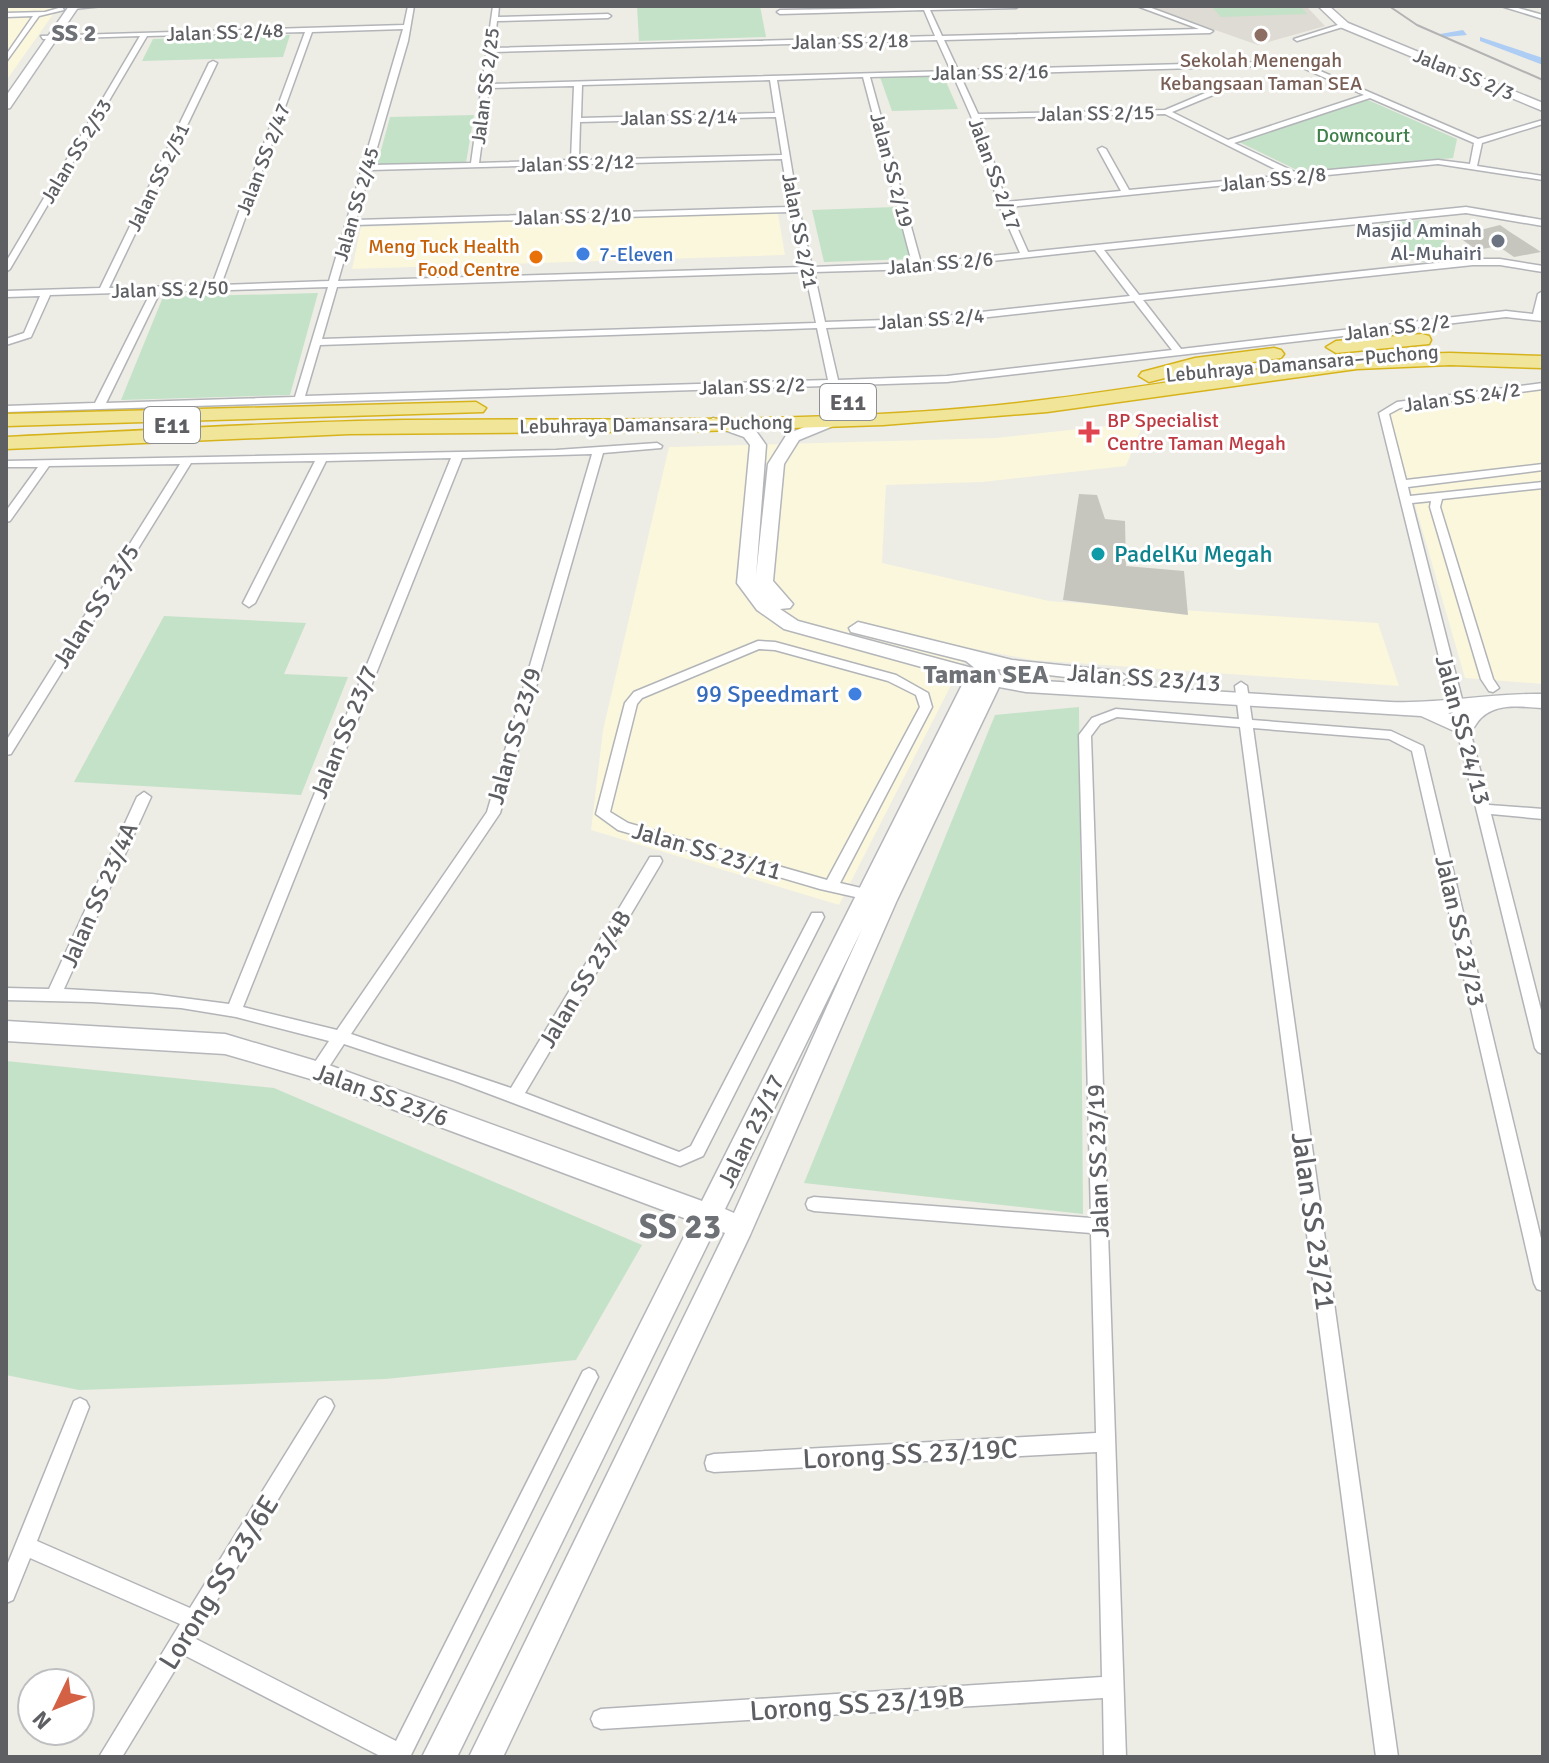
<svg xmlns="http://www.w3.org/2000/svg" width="1549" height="1763" viewBox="0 0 1549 1763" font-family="Signika,sans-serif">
<rect width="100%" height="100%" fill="#edece5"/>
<g fill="#faf7dd">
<path d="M6 6H59L6 81Z"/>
<path d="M778 213 785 255 352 269 361 227Z"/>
<path d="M1543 389V684L1465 678 1389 415 1394 411Z"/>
<path d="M1144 422 1126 466 983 482 886 485 882 563 1049 601 1378 623 1399 686 1033 660 970 648 839 905 591 830 603 730 669 447 996 438Z"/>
</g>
<path fill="#dddbd3" d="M1147 6H1306L1325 26 1258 45Z"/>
<g fill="#c4e2c8">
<path d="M637 6H760L766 37 639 41Z"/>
<path d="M1211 6H1300L1307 14 1221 17Z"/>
<path d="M290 35 283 57 142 61 153 39Z"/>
<path d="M943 75 958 109 892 111 880 77Z"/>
<path d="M1368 100 1457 139 1453 158 1303 173 1239 142Z"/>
<path d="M474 115 466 163 377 165 390 117Z"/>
<path d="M895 207 911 259 824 262 812 210Z"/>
<path d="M1421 220 1463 258 1422 262 1381 224Z"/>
<path d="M318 293 290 395 121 400 163 297Z"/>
<path d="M164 616 306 623 284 674 348 677 301 795 74 782Z"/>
<path d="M1079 707 1083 1214 804 1183 995 715Z"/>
<path d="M6 1061 274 1088 642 1245 576 1360 385 1379 79 1390 6 1375Z"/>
</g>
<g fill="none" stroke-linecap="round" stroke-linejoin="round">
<g fill="#adcdf5" fill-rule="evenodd">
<path d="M1463 30 1467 35 1445 37 1440 34Z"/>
<path d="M1480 37 1543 58V65L1480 41Z"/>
</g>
</g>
<g fill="#c6c6bf">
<path d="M1500 225 1510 232 1541 252 1514 257 1498 246 1477 250 1457 236Z"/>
<path d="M1079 494 1097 495 1105 519 1125 521 1126 566 1184 571 1188 615 1063 600Z"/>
</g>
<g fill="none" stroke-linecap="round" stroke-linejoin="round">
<defs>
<g id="street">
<path d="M70 6H103L73 9Z"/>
<path d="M408 6H414L408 41 372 165 471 163 493 6H499L498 17 608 14 611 16 608 18 497 21 494 48 935 36 924 10 780 14 777 12 780 10 1019 6 1016 8 930 10 942 36 1199 29 1137 6H1146L1213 31 1210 33 944 40 958 70 1297 61 1478 139 1543 120V124L1482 143 1477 166 1543 176V180L1438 164 1008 207 1028 252 1466 207 1543 220V226L1466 213 1104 250 1139 295 1473 259H1500L1543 266V272L1500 265H1473L1143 300 1181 349 1506 311 1533 314 1538 294 1543 291V321L1506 317 947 382 6 412V406L95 403 151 292 50 295 31 337 6 345V339L24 333 40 296 6 297V291L100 288 209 63 213 61 217 63 109 288 212 285 305 32 147 36 10 269 6 272V262L140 36 43 39 41 36 404 25ZM403 29 329 281 221 285 312 32ZM937 40 951 71 489 84 494 52ZM1296 65 1364 95 1228 140 1172 112 1213 95V91H1210L1165 110 978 114 960 75ZM953 75 971 116 999 205 1020 253 921 263 870 77ZM863 77 912 263 812 267 797 200 777 80ZM770 80 775 113 581 118 582 85ZM574 86 571 160 479 163 489 88ZM1370 98 1474 143 1470 164 1438 160 1297 173 1234 143ZM1165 114 1287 175 1129 190 1106 149 1102 147 1098 149 1121 191 1006 202 980 118ZM776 117 782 155 579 160 580 122ZM782 159 790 207 356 220 370 170ZM791 212 804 267 338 281 354 225ZM1095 250 1130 296 917 319 825 322 814 272 917 269ZM805 272 816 323 322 339 337 287ZM328 287 295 397 106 403 160 292ZM1134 301 1172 350 947 376 838 380 826 328 917 325ZM817 328 828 380 305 396 320 345Z"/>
<path d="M1501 6H1511L1543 15V19Z"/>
<path d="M62 7 64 10 39 16 6 62V55L33 16 6 17V13L45 12Z"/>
<path d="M1344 23 1346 26 1297 41 1294 39Z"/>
<path d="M1543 383V389L1400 408 1389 414 1406 480 1543 464V470L1408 487 1410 496 1543 482V488L1442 499 1440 507 1493 679 1499 688 1493 692 1489 691 1481 679 1430 507 1431 501 1412 503 1489 805 1543 809V819L1491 814 1543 1018V1054L1538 1052 1535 1048 1379 413 1397 402Z"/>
<path d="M657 443 662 446 661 448 603 453 500 813 351 1034 511 1088 650 857H660L662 861 660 865 525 1093 679 1152 691 1146 812 913H822L824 917 703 1156 680 1166 455 1081 344 1044 323 1076 317 1077 311 1076 309 1071 329 1041 236 1017 181 1008 92 1002 6 1000V988L49 989 137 797 144 792 151 797 64 989 152 994 229 1004 451 458 326 461 255 603 249 607 243 603 315 461 191 463 11 754 6 755V741L180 464 49 466 10 521 6 522V511L38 467H6V461L556 450ZM592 454 487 812 337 1030 243 1007 462 458Z"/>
<path d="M758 641 775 642 896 675 928 693 932 707 840 883 878 892 880 896 878 900 873 901 820 889 618 830 596 814 625 703 634 692ZM759 649 775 650 888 681 916 695 920 707 827 880 628 823 610 812 637 704 642 698Z"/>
<path d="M1241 682 1247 686 1252 720 1391 731 1423 746 1424 749 1543 1247V1291L1537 1289 1534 1283 1412 751 1389 739 1253 728 1398 1757H1376L1240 727 1117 717 1100 724 1091 736 1126 1757H1104L1103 1698 601 1729 594 1726 591 1719 594 1712 601 1709 1102 1677 1097 1452 714 1472 707 1470 705 1463 707 1456 714 1454 1096 1433 1091 1233 814 1211 808 1209 806 1204 808 1199 814 1197 1091 1218 1079 735 1092 718 1116 709 1239 719 1235 686Z"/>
<path d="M589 1368 595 1371 598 1377 595 1383 410 1757H382L184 1655 122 1757H99L180 1624 30 1558 13 1600 6 1603V1568L74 1401 80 1398 86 1401 89 1407 37 1541 190 1608 319 1400 325 1397 331 1400 334 1406 331 1412 194 1638 396 1741 583 1371Z"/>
</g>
<g id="secondary">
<path d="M69 6H79L10 108 6 109V96Z"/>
<path d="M1318 6H1329L1348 23 1543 103V111L1340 27Z"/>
<path d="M832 416 840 421 838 424 799 440 784 464 773 581 793 604 790 608 780 609 798 621 976 669 966 661 851 632 849 628 858 622 1012 660 1118 671 1128 677 1118 683 997 669 1000 675 1026 680 1390 702C1441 704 1491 693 1543 694V708C1522 707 1498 702 1481 718 1474 725 1474 732 1463 735L1421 716 1026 692 999 687 897 900 750 1235 503 1757H469L725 1233 715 1229 457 1757H422L692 1221 314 1080 225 1054 6 1041V1021L225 1034 326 1064 702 1201 965 679 784 629 757 610 737 583 750 445 744 437 705 423 713 418 756 431 766 445 756 576 768 464 787 434ZM1465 711 1460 718 1448 713ZM862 929 734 1213 725 1209Z"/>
</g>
<g id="highway">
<path d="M1422 334 1429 336 1431 340 1429 344 1336 353 1326 347 1336 341Z"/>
<path d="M1274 348 1281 350 1284 354 1281 358 1196 370 1149 382 1139 376 1142 372 1195 358Z"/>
<path d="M1450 353 1543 356V368L1450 365 1357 369 1047 412 883 425 703 431 349 434 6 449V437C139 431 272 422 406 420 585 418 765 423 944 410 1114 398 1280 356 1450 353Z"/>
<path d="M476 402 486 408 483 412 6 426V414Z"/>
</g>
</defs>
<use href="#street" stroke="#b2b4b8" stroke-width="3"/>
<use href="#secondary" stroke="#b4b6ba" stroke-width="3"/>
<use href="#highway" stroke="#d7b31b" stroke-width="3"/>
<use href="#street" fill="#fff" fill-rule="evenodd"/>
<use href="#secondary" fill="#fff" fill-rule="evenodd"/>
<use href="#highway" fill="#f0e599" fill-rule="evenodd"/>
<path stroke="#b3b3b4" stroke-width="2" d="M1389 6 1417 25 1543 80"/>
</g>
<circle fill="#8d6e63" stroke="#fff" stroke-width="3" cx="1261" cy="35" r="8"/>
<circle fill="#6b7280" stroke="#fff" stroke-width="3" cx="1498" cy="241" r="8"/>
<g fill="#3f7fe0" stroke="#fff" stroke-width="3">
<circle cx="583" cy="254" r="8"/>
<circle cx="855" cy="694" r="8"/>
</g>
<circle fill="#e8710a" stroke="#fff" stroke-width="3" cx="536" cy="257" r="8"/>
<path fill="#e0444e" stroke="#fff" stroke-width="3" d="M1085 420h8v8h8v8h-8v8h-8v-8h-8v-8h8z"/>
<circle fill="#0f9aa8" stroke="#fff" stroke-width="3" cx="1098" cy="554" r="8"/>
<g text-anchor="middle" stroke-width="6" stroke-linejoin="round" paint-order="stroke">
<g font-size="20" fill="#5d5f63" stroke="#fff">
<text transform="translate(225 32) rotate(-2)" y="7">Jalan SS 2/48</text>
<text transform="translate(850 41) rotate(-1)" y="7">Jalan SS 2/18</text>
<text transform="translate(990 72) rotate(-1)" y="7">Jalan SS 2/16</text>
<text transform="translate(1464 74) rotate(22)" y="7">Jalan SS 2/3</text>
<text transform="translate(485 86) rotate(-83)" y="7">Jalan SS 2/25</text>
<text transform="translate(1096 113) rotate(-1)" y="7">Jalan SS 2/15</text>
<text transform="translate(679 117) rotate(-1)" y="7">Jalan SS 2/14</text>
<text transform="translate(76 151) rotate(-59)" y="7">Jalan SS 2/53</text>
<text transform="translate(263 159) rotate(-69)" y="7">Jalan SS 2/47</text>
<text transform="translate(576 163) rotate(-2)" y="7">Jalan SS 2/12</text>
<text transform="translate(892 170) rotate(75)" y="7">Jalan SS 2/19</text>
<text transform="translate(995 174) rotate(70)" y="7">Jalan SS 2/17</text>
<text transform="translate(158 177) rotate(-64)" y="7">Jalan SS 2/51</text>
<text transform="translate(1273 179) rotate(-6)" y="7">Jalan SS 2/8</text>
<text transform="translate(356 204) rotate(-74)" y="7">Jalan SS 2/45</text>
<text transform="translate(573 216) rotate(-2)" y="7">Jalan SS 2/10</text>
<text transform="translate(800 231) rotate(79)" y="7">Jalan SS 2/21</text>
<text transform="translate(940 263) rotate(-5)" y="7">Jalan SS 2/6</text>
<text transform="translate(170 289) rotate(-2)" y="7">Jalan SS 2/50</text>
<text transform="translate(931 319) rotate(-4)" y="7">Jalan SS 2/4</text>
<text transform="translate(1397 327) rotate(-7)" y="7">Jalan SS 2/2</text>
<text transform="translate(1302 363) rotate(-5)" y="7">Lebuhraya Damansara–Puchong</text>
<text transform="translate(752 386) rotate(-2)" y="7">Jalan SS 2/2</text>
<text transform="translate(1462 397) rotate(-8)" y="7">Jalan SS 24/2</text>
<text transform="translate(656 424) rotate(-1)" y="7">Lebuhraya Damansara–Puchong</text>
</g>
<g font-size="20" fill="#785e54" stroke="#fff">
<text x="1261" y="67">Sekolah Menengah<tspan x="1261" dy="23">Kebangsaan Taman SEA</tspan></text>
</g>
<g font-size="20" fill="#3f804a" stroke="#fff">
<text x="1363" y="142">Downcourt</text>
</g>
<g font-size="20" fill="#5b616d" stroke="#fff" text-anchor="end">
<text x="1482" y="237">Masjid Aminah<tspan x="1482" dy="23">Al-Muhairi</tspan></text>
</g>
<g font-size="20" fill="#c56008" stroke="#fff" text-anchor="end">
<text x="520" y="253">Meng Tuck Health<tspan x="520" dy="23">Food Centre</tspan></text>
</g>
<g font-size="20" fill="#366cbe" stroke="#fff" text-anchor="start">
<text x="599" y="261">7-Eleven</text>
</g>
<g font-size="20" fill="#be3a42" stroke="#fff" text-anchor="start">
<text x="1107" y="427">BP Specialist<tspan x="1107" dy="23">Centre Taman Megah</tspan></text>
</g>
<g fill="#fff" stroke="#8e8f92" stroke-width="2">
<rect x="820" y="384" width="56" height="36" rx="6"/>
<rect x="144" y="407" width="56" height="36" rx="6"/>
</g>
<g font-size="22" font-weight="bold" fill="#5d5f63">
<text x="848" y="410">E11</text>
<text x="172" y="433">E11</text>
</g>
<g font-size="24" font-weight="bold" fill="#6e7175" stroke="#fff">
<text x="74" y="41">SS 2</text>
</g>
<g font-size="24" fill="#0d838f" stroke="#fff" text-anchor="start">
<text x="1114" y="562">PadelKu Megah</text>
</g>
<g font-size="24" fill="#5d5f63" stroke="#fff">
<text transform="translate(96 606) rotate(-58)" y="8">Jalan SS 23/5</text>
<text transform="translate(1144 678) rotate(4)" y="8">Jalan SS 23/13</text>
<text transform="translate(1463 730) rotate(75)" y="8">Jalan SS 24/13</text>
<text transform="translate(344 732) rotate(-68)" y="8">Jalan SS 23/7</text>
<text transform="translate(514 736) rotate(-74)" y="8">Jalan SS 23/9</text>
<text transform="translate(707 851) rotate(16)" y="8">Jalan SS 23/11</text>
<text transform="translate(99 895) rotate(-66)" y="8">Jalan SS 23/4A</text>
<text transform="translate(1460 931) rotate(77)" y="8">Jalan SS 23/23</text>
<text transform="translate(585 979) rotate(-59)" y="8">Jalan SS 23/4B</text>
<text transform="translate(381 1095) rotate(20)" y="8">Jalan SS 23/6</text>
<text transform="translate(751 1131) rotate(-64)" y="8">Jalan 23/17</text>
<text transform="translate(1098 1161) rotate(-92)" y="8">Jalan SS 23/19</text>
</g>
<g font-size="24" fill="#366cbe" stroke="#fff" text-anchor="end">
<text x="839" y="702">99 Speedmart</text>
</g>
<g font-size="26" font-weight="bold" fill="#6e7175" stroke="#fff">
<text x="986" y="683">Taman SEA</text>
</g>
<g font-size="28" fill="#5d5f63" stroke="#fff">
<text transform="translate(1314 1221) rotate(82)" y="10">Jalan SS 23/21</text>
<text transform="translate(910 1453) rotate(-3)" y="10">Lorong SS 23/19C</text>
<text transform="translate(218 1582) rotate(-58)" y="10">Lorong SS 23/6E</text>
<text transform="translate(857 1703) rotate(-4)" y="10">Lorong SS 23/19B</text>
</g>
<g font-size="34" font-weight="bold" fill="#6e7175" stroke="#fff">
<text x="680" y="1238">SS 23</text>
</g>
</g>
<rect width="1549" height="1763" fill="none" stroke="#5d5f63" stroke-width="16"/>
<g transform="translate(56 1707) rotate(227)"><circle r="38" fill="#ffffff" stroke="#bebfc1" stroke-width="2"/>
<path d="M0-6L14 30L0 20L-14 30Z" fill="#d46144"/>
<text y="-12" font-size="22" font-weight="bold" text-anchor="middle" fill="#5d5f63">N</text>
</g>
</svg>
